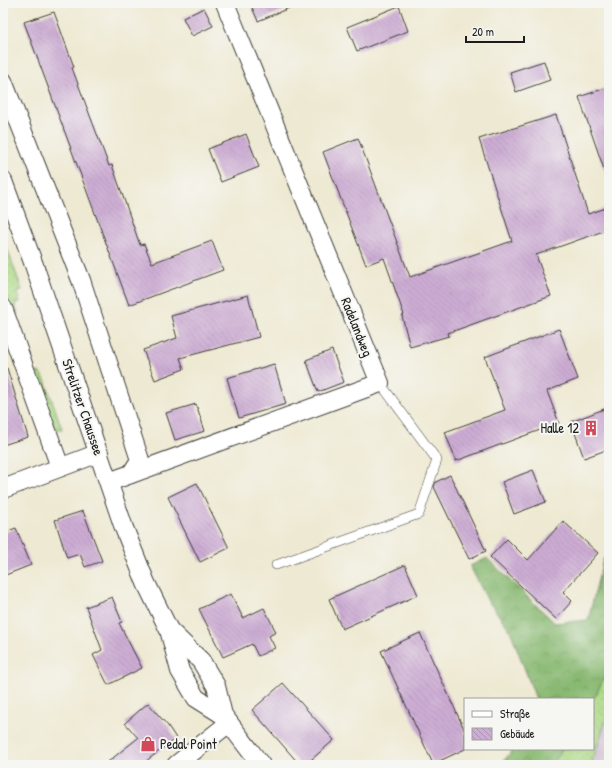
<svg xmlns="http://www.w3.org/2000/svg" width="612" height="768" viewBox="0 0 612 768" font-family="'Patrick Hand',sans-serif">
<defs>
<pattern id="grass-dots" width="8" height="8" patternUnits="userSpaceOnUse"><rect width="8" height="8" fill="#acd985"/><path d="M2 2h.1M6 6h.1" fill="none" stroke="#93ba72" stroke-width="1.8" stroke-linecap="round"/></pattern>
<pattern id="forest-crowns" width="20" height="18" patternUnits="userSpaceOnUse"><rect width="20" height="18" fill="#89b972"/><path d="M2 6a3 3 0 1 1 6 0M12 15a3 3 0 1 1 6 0" fill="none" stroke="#769e62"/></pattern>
<pattern id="building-back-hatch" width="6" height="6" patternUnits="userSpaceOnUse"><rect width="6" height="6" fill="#ccacd3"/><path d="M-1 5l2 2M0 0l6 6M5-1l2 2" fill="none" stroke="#af93b5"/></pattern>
</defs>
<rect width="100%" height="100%" fill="#f6f6f2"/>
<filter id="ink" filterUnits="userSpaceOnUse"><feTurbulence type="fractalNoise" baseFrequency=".025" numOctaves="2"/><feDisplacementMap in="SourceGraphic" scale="8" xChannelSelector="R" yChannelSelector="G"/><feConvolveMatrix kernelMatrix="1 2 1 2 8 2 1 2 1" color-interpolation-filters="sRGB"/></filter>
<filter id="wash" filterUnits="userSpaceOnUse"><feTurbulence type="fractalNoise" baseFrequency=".012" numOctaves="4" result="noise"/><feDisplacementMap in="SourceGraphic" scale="16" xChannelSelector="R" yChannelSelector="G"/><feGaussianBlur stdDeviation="0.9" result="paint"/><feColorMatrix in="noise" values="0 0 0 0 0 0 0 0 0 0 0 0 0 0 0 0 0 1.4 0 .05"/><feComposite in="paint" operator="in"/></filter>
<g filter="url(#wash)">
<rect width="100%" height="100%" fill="#eee9d2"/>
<path fill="#cebed0" d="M609 710V765H591Z"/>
<g fill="url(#grass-dots)" stroke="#647a50">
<path d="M3 237 22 290 17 291 20 302 15 303 18 314 13 315 3 287Z"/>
<path d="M39 372 45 380 62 429H56L53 426 34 374Z"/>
<path d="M609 667V710L591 765H552L562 749H593V699Z"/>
</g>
<g fill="url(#forest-crowns)" stroke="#526a47">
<path d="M609 552V667L596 695 593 699H536L510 630 488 601 470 566 487 558 555 623 588 620 603 560Z"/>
<path d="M513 749H562L552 765H501Z"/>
</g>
<g id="blocks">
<g fill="url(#building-back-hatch)">
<path d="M250 3H301L258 21Z"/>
<path d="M399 6 408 31 357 51 347 27Z"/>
<path d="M204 8 213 26 192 36 183 18Z"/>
<path d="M54 12 74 67 72 68 109 166 112 165 140 245 144 244 152 263 212 241 223 270 129 305 24 22Z"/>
<path d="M544 61 550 80 516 92 510 72Z"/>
<path d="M609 87V177L607 178 579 97Z"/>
<path d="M556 115 588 214 609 207V229L536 255 551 296 448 333 449 336 410 347 402 316 404 315 384 258 366 265 323 152 358 138 410 277 512 241 479 139Z"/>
<path d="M246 134 259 167 221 182 208 149Z"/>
<path d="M248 295 259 337 180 358 184 369 155 380 143 350 177 338 171 316Z"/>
<path d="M559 329 578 379 547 391 559 423 456 461 445 432 505 410 485 357Z"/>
<path d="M332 350 344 382 318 392 306 360Z"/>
<path d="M274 364 286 404 239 418 227 378Z"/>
<path d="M7 368 28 437 3 445V369Z"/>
<path d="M196 404 205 431 175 440 166 413Z"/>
<path d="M609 407V449L584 458 571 422Z"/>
<path d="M533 470 546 502 514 514 502 482Z"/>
<path d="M450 475 486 551 469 559 434 487 436 482Z"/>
<path d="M197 483 229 548 200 562 168 497Z"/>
<path d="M83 511 102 561 85 567 80 554 67 558 55 520Z"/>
<path d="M563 521 598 553 563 592 572 601 556 619 490 557 507 539 528 560Z"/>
<path d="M16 528 31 565 3 576V533Z"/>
<path d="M405 565 418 595 342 629 329 599Z"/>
<path d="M231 594 243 618 264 608 276 632 269 636 275 648 258 656 252 644 223 657 199 609Z"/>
<path d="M112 597 122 622 119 623 142 668 108 685 93 655 102 650 86 607Z"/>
<path d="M420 633 465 731V749L433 764 381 651Z"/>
<path d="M283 683 334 740 305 765H300L252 710Z"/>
<path d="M148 703 168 726 176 738 141 765H104L138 738 125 723Z"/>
</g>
</g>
</g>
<g filter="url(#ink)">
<use href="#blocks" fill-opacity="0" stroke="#3c3b37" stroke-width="1"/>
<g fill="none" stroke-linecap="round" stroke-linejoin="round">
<defs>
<path id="service" d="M276 565 419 514 437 460 380 383"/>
<g id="minor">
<path d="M3 81 81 280 140 460 131 474"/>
<path d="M3 181 34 265 124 528 146 583 169 630 180 671 196 698 223 715"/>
<path d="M3 308 60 467"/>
<path d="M109 482 380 383 225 3"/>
<path d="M3 489 99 453"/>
<path d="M170 631 201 661 216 686 223 715 261 765"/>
<path d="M176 765 229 723"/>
</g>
</defs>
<use href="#service" stroke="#3c3b37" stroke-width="10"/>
<use href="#minor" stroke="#3c3b37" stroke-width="20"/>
<use href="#service" stroke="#fff" stroke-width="9"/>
<use href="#minor" stroke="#fff" stroke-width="18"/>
</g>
</g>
<defs>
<symbol id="building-bare" viewBox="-9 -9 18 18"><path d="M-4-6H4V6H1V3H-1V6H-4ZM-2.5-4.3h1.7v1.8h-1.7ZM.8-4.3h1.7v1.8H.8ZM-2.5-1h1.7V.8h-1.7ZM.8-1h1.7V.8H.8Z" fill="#d1495b" stroke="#f6f6f2" stroke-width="2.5" paint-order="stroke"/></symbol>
<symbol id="shop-bare" viewBox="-9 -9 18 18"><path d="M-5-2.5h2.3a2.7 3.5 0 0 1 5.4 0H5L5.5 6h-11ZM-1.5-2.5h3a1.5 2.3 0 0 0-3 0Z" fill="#d1495b" stroke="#f6f6f2" stroke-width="2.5" paint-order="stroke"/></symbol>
</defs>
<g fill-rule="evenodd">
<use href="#building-bare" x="580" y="417" width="22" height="22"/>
<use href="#shop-bare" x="137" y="733" width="22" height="22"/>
</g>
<g text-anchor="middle" stroke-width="4" stroke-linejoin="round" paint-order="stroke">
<g font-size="14" fill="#1c1c1c" stroke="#f6f6f2">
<text transform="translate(357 327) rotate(68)" y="5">Radelandweg</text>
<text transform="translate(83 407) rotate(71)" y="5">Strelitzer Chaussee</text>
</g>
<g font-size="14" fill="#1c1c1c" stroke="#f6f6f2" text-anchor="end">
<text x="579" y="433">Halle 12</text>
<text x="160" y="749" text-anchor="start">Pedal Point</text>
</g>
</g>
<rect width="612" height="768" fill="none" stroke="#f6f6f2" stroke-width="16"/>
<rect x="464" y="698" width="130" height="52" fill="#f6f6f2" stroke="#9f9f9c"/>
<rect x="472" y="711" width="20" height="6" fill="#ffffff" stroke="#9f9f9c"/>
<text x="500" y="718" font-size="12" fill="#1c1c1c">Straße</text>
<rect x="472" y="728" width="20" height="12" fill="url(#building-back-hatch)" stroke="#9f9f9c"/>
<text x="500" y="738" font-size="12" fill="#1c1c1c">Gebäude</text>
<path d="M466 36v6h58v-6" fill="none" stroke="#1c1c1c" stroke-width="2"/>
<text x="472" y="36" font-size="12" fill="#1c1c1c" stroke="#f6f6f2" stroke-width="3" paint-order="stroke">20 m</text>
</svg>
